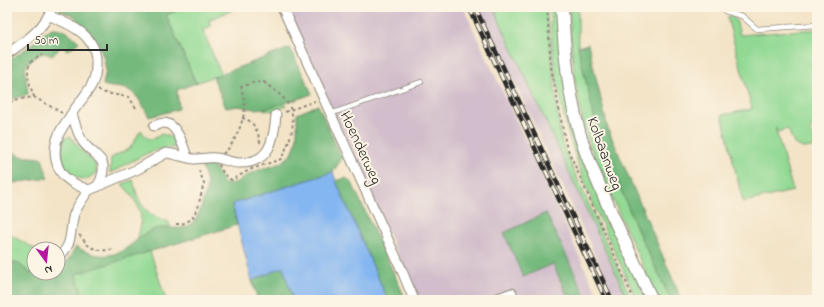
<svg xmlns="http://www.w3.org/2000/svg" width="824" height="307" viewBox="0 0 824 307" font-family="'Indie Flower',sans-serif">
<rect width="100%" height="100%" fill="#fcf5e5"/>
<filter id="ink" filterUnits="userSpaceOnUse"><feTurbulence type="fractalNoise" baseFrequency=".025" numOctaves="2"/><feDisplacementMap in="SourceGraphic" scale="8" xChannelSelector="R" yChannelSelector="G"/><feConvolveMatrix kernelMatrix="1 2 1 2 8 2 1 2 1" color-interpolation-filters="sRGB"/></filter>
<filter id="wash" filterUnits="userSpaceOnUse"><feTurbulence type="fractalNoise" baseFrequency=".012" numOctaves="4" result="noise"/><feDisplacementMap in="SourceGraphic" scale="16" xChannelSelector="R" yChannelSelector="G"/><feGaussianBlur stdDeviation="0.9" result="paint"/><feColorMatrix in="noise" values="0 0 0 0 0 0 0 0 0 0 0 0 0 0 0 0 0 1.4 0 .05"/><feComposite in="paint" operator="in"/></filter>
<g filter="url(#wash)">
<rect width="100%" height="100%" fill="#f3e4c8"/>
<g fill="#d1bdcb">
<path d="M286 7H463L600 300H418Z"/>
<path d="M479 7H493L628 300H616Z"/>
</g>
<g fill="#91d993" stroke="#5e825f">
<path d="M186 7H239L209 20 211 26 203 30 221 74 196 83 166 15Z"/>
<path d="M493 7H546L560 132 563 147 632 300H628Z"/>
<path d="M550 7H557L569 106 646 300H637C614 249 588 199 572 145 558 101 551 54 550 7Z"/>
<path d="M569 7H578V47L598 133 638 231 671 300H658C641 261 623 223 606 184 599 166 590 149 585 130 574 90 571 48 569 7Z"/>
<path d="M732 16 736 20 740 35 817 29V123L812 126 810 131 814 138V147L803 148 794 144 788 129 777 132 775 127 793 191 743 202 722 115 752 109 727 17Z"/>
<path d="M273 93 286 106 274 111 264 110V98Z"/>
<path d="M141 130C147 140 151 142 161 134 172 136 173 139 178 148 153 145 131 163 110 173L111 158 130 148Z"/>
<path d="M70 136 84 153 94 162 97 172 86 180C63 176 59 159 64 139Z"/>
<path d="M133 180C139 205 144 214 169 222L170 227 156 229 138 238C139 232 141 227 141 221 141 206 132 195 122 184Z"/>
<path d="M7 233 35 249 34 273H45H30L19 264 7 261Z"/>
<path d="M150 251 166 300H84L75 274Z"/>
</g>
<g fill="#74b97d" stroke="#507254">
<path d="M60 7H186L166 15 196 83 177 90 179 109 149 117C142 105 137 90 122 88 115 87 109 87 103 85L106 70 104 58 97 41 74 16 59 10Z"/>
<path d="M52 28C64 28 71 34 79 42L68 50 61 47 53 55 42 53 27 63 25 71 28 94 7 101V62L31 45 44 33Z"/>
<path d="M588 44 608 129 680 296 685 300H671L638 231 598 133 578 47Z"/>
<path d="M290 48 312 94 292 101 268 108 254 109 238 106 226 108 213 77Z"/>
<path d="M318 105 342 158 333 172 232 204 237 225 76 274 84 300H7V261L19 264 30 273H58V269L68 260 76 247C91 255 108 260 125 249 136 242 141 234 155 229 164 226 173 229 182 228 197 226 201 209 204 197 205 194 207 189 207 185 207 179 203 171 201 165L213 164 224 184C241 184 238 179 252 173 259 169 267 168 275 165 300 156 297 136 297 114Z"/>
<path d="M7 149 20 156 42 158 48 178 13 183 7 189Z"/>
<path d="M346 178 352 183 406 300H383L386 296 336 181Z"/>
<path d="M546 213 585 295 568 297 553 264 523 277 504 233Z"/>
<path d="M283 266 293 300H258L252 281Z"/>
</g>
<path fill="#84b6f1" stroke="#58708e" d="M333 172 336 181 386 296 383 300H293L283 267 252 281 232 204Z"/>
</g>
<g filter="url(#ink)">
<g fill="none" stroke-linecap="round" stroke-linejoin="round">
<defs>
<g id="service">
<path d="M725 11 742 16 757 29 817 25"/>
<path d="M330 114 421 82"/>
</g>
<g id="minor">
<path d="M282 7 400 266 414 300"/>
<path d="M50 16C72 25 98 36 96 65 96 72 95 79 91 86 86 95 78 104 72 113 75 124 77 133 83 142 88 149 94 152 99 158 107 165 102 179 97 187"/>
<path d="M7 54C25 41 45 29 52 7"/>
<path d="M154 126C157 125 161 123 164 123 177 123 184 148 187 157"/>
<path d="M89 190 138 169 166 153C176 154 185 158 194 159 201 159 209 157 216 158 224 159 231 163 240 163 270 163 274 140 276 115"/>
<path d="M58 257C74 245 69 231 74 214 78 205 83 198 89 190 83 188 76 185 70 181 54 171 52 150 59 134 62 127 68 120 72 113"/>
<path d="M493 300 512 293"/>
</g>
<path id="tertiary" d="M562 7C564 51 570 109 585 150 604 201 629 251 652 300"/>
</defs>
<use href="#service" stroke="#8f887a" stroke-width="6"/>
<use href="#minor" stroke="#8f887a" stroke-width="11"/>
<use href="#tertiary" stroke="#8f887a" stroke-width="14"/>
<g stroke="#8f887a" stroke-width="2" stroke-dasharray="3 3" stroke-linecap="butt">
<path d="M547 7 551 67 566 145 634 300"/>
<path d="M264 82C271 88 279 93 285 100 300 117 290 142 281 159L249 170 232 180C223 176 220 167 216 158 220 156 224 153 227 150 235 142 242 124 244 113 246 105 243 95 241 87L252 83Z"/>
<path d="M98 90 105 93 129 97 136 108"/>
<path d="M34 97C31 88 24 71 31 62 34 59 39 57 42 55"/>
<path d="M7 107 13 100 34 97 62 113"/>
<path d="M285 112 315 101"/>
<path d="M242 118C254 120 258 132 260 142L261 144"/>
<path d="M176 224H182L192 219 198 207 204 183 198 168"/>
<path d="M79 235C83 238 85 243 88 245 95 251 106 251 114 249"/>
</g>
<use href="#service" stroke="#fff" stroke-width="4.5"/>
<use href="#minor" stroke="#fff" stroke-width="9"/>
<use href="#tertiary" stroke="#fff" stroke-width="12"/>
<defs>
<g id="rail">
<path d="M469 7 606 300"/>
<path d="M475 7 612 300"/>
</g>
</defs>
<use href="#rail" stroke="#2b2b2b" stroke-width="4.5"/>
<use href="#rail" stroke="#fcf5e5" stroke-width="3" stroke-dasharray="9" stroke-linecap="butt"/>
</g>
</g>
<g text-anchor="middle" stroke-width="4" stroke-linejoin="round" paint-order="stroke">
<g font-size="16" fill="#2b2b2b" stroke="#fcf5e5">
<text transform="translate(362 147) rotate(65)" y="6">Hoenderweg</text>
<text transform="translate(606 153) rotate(70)" y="6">Kolbaanweg</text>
</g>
</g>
<rect width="824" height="307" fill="none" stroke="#fcf5e5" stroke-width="24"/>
<g transform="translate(46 261) rotate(165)"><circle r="19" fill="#fcf5e5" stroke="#a8a49b"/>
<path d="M0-3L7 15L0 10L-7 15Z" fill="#b5179e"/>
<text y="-6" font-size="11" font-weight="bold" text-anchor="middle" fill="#2b2b2b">N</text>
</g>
<path d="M28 44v6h79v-6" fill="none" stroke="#2b2b2b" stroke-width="2"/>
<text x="34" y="44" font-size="12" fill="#2b2b2b" stroke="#fcf5e5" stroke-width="3" paint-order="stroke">50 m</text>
</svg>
